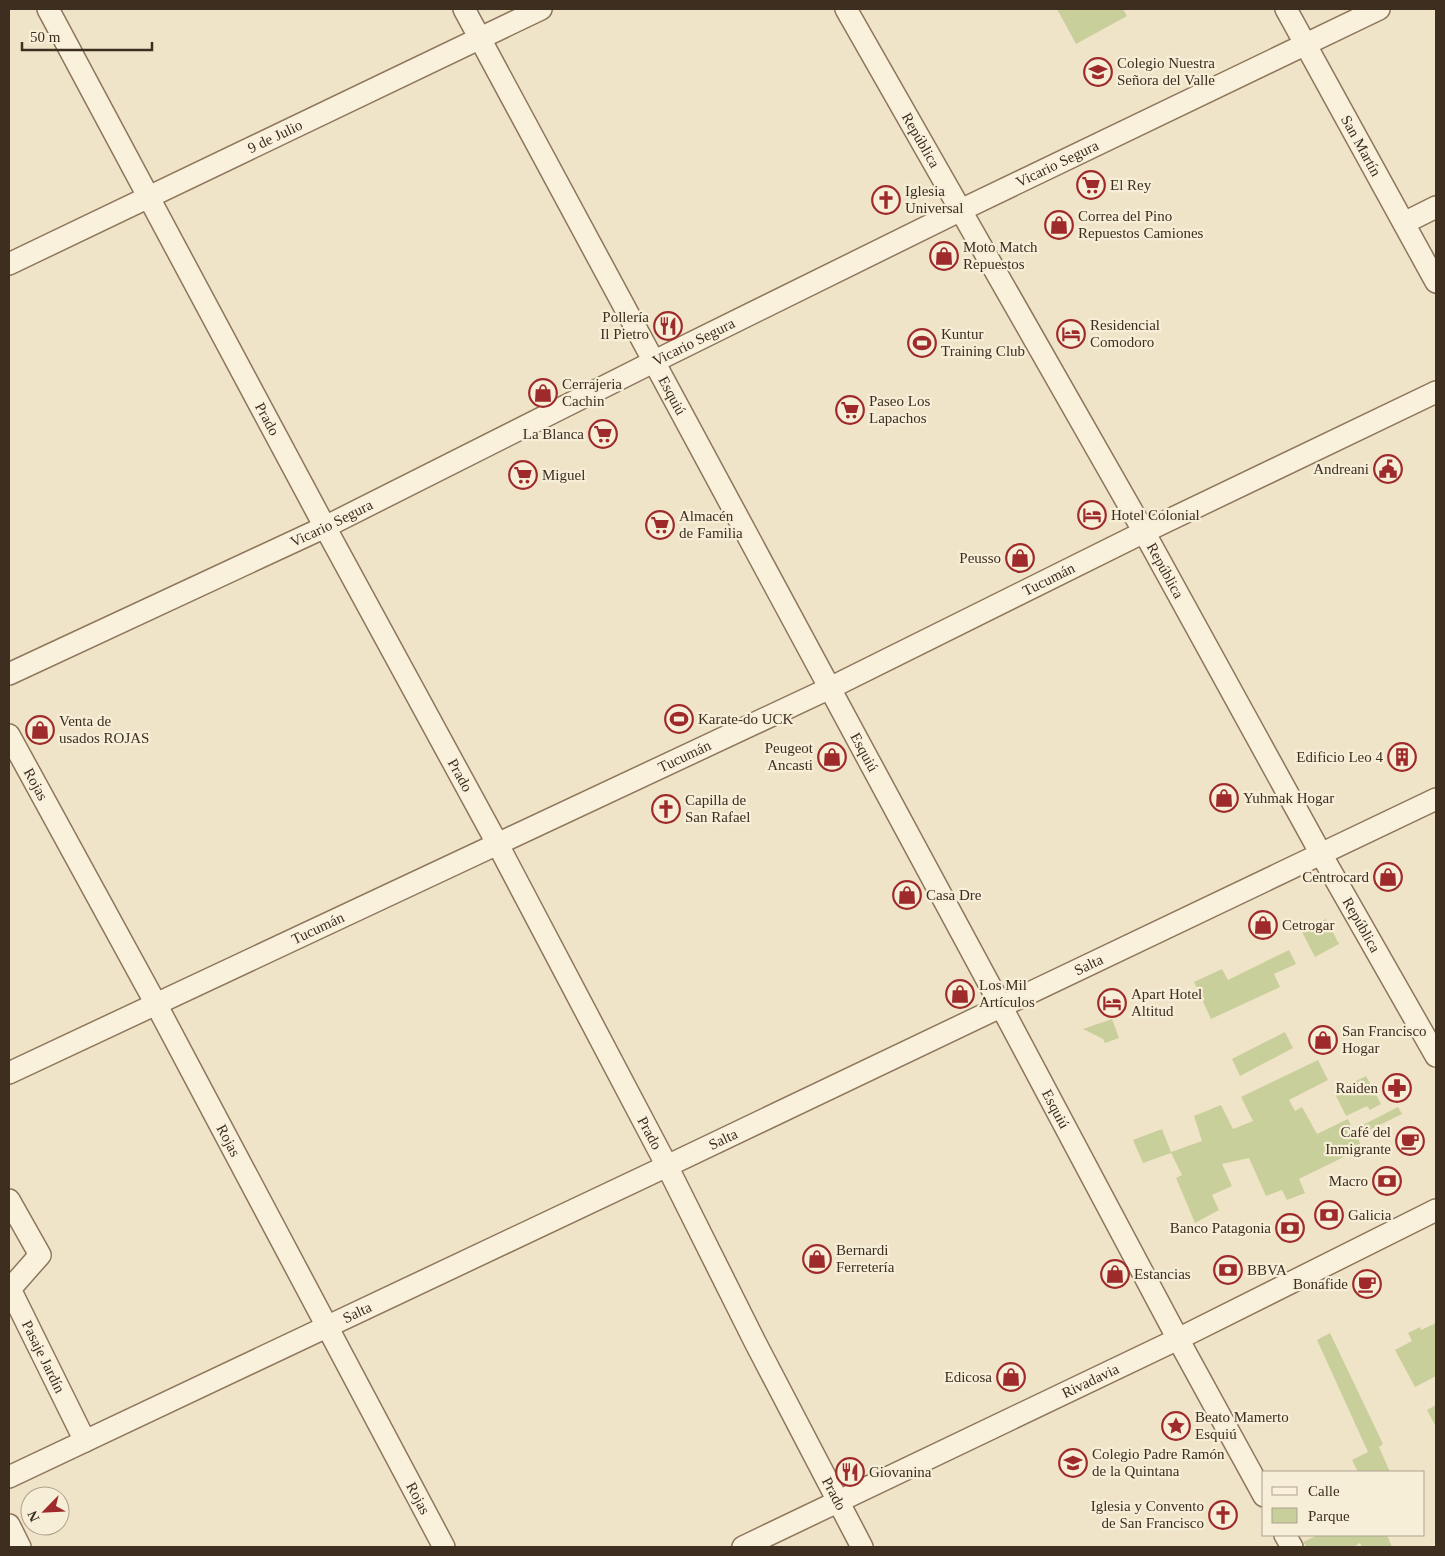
<svg xmlns="http://www.w3.org/2000/svg" width="1445" height="1556" viewBox="0 0 1445 1556" font-family="Georgia,serif">
<rect width="100%" height="100%" fill="#f0e4c8"/>
<g fill="#c9cf9b">
<path d="M1057 9H1123L1127 16 1076 44Z"/>
<path d="M1326 919 1339 944 1315 957 1301 930Z"/>
<path d="M1289 950 1296 964 1274 974 1280 987 1211 1019 1194 982 1222 969 1228 980Z"/>
<path d="M1112 1019 1119 1038 1105 1043 1103 1039 1083 1029Z"/>
<path d="M1285 1032 1293 1048 1240 1076 1232 1059Z"/>
<path d="M1318 1060 1328 1080 1289 1100 1295 1111 1302 1107 1317 1134 1348 1119 1353 1130 1398 1107 1402 1114 1357 1136 1362 1148 1299 1179 1305 1193 1287 1200 1282 1190 1266 1196 1249 1158 1222 1164 1232 1186 1212 1195 1219 1210 1195 1223 1176 1178 1182 1175 1171 1153 1143 1163 1133 1140 1162 1129 1171 1152 1202 1141 1194 1116 1221 1105 1233 1129 1253 1121 1241 1097Z"/>
<path d="M1366 1076 1381 1104 1370 1110 1367 1106 1346 1116 1334 1092Z"/>
<path d="M1436 1323V1376L1415 1387 1395 1350 1412 1341 1408 1333 1420 1327 1421 1330Z"/>
<path d="M1330 1333 1383 1444 1379 1447 1390 1472H1358L1352 1460 1368 1452 1317 1340Z"/>
<path d="M1436 1405V1427L1427 1410Z"/>
<path d="M1318 1535H1387L1392 1547H1362L1360 1543 1353 1547H1307L1303 1542Z"/>
</g>
<g fill="none" stroke-linecap="round" stroke-linejoin="round">
<defs>
<g id="street">
<path id="s1" d="M48 9 325 527 497 843 667 1166 755 1342 862 1547"/>
<path id="s2" d="M464 9 1001 1006 1178 1339 1264 1496"/>
<path id="s3" d="M846 9 1144 532 1321 854 1436 1056"/>
<path id="s4" d="M1286 9 1436 282"/>
<path d="M1404 223 1436 207"/>
<path id="s5" d="M9 264 541 9"/>
<path id="s6" d="M9 674 325 527 653 362 961 210 1379 9"/>
<path id="s7" d="M9 735 156 1004 444 1547"/>
<path id="s8" d="M9 1073 830 688 1144 532 1436 392"/>
<path id="s9" d="M9 1200 40 1255 10 1289 85 1441"/>
<path id="s10" d="M9 1477 667 1166 1436 799"/>
<path d="M9 1525 20 1547"/>
<path d="M1285 1535 1292 1547"/>
<path id="s11" d="M743 1547 1178 1339 1436 1210"/>
</g>
</defs>
<use href="#street" stroke="#8d765c" stroke-width="24"/>
<use href="#street" stroke="#faf1dc" stroke-width="21"/>
</g>
<defs>
<symbol id="school-ring" viewBox="-11 -11 22 22"><circle r="9.5" fill="#f7eed8" stroke="#9e2a2b" stroke-width="1.5"/><path d="M0-5L7-2L0 1L-7-2ZM-4 1L0 2.5L4 1V4Q0 6-4 4Z" fill="#9e2a2b"/></symbol>
<symbol id="supermarket-ring" viewBox="-11 -11 22 22"><circle r="9.5" fill="#f7eed8" stroke="#9e2a2b" stroke-width="1.5"/><path d="M-6-5.5h2.5l.6 2H6L4.5 2H-2.5L-4.4-4H-6ZM-1.5 3.2a1.3 1.3 0 1 0 .1 0ZM3 3.2a1.3 1.3 0 1 0 .1 0Z" fill="#9e2a2b"/></symbol>
<symbol id="church-ring" viewBox="-11 -11 22 22"><circle r="9.5" fill="#f7eed8" stroke="#9e2a2b" stroke-width="1.5"/><path d="M-1.2-6h2.4v3.5h3.3v2.4h-3.3V6h-2.4V-.1h-3.3v-2.4h3.3Z" fill="#9e2a2b"/></symbol>
<symbol id="shop-ring" viewBox="-11 -11 22 22"><circle r="9.5" fill="#f7eed8" stroke="#9e2a2b" stroke-width="1.5"/><path d="M-5-2.5h2.3a2.7 3.5 0 0 1 5.4 0H5L5.5 6h-11ZM-1.5-2.5h3a1.5 2.3 0 0 0-3 0Z" fill="#9e2a2b"/></symbol>
<symbol id="restaurant-ring" viewBox="-11 -11 22 22"><circle r="9.5" fill="#f7eed8" stroke="#9e2a2b" stroke-width="1.5"/><path d="M-5-6h1v4h1v-4h1v4h1v-4h1v5L-1.5 .5V6h-2V.5L-5-1ZM5-6V6H3V1.5H1.5Q1.5-4 5-6Z" fill="#9e2a2b"/></symbol>
<symbol id="hotel-ring" viewBox="-11 -11 22 22"><circle r="9.5" fill="#f7eed8" stroke="#9e2a2b" stroke-width="1.5"/><path d="M-6-4.5h1.5V1H6V5H4.5V3h-9V5H-6ZM-4 0a1.8 1.8 0 1 1 3.6 0ZM.5 0V-2.5h3Q6-2.5 6 0Z" fill="#9e2a2b"/></symbol>
<symbol id="stadium-ring" viewBox="-11 -11 22 22"><circle r="9.5" fill="#f7eed8" stroke="#9e2a2b" stroke-width="1.5"/><path d="M0-5a6.5 5 0 1 0 0 10a6.5 5 0 1 0 0-10ZM-3.5-1.8h7v3.6h-7Z" fill="#9e2a2b"/></symbol>
<symbol id="civic-ring" viewBox="-11 -11 22 22"><circle r="9.5" fill="#f7eed8" stroke="#9e2a2b" stroke-width="1.5"/><path d="M-.6-6.5H3V-4.5H.6V-3L4-1V1h2V6H-6V1h2V-1L-.6-3ZM-1.2 2.5V6h2.4V2.5Z" fill="#9e2a2b"/></symbol>
<symbol id="building-ring" viewBox="-11 -11 22 22"><circle r="9.5" fill="#f7eed8" stroke="#9e2a2b" stroke-width="1.5"/><path d="M-4-6H4V6H1V3H-1V6H-4ZM-2.5-4.3h1.7v1.8h-1.7ZM.8-4.3h1.7v1.8H.8ZM-2.5-1h1.7V.8h-1.7ZM.8-1h1.7V.8H.8Z" fill="#9e2a2b"/></symbol>
<symbol id="pharmacy-ring" viewBox="-11 -11 22 22"><circle r="9.5" fill="#f7eed8" stroke="#9e2a2b" stroke-width="1.5"/><path d="M-2-6h4v4h4v4h-4v4h-4v-4h-4v-4h4Z" fill="#9e2a2b"/></symbol>
<symbol id="cafe-ring" viewBox="-11 -11 22 22"><circle r="9.5" fill="#f7eed8" stroke="#9e2a2b" stroke-width="1.5"/><path d="M-5.5-4.5H6V0H3Q3 3.5 0 3.5H-2.5Q-5.5 3.5-5.5 0ZM3-3.2v2h1.7v-2ZM-6 4.5H4V6H-6Z" fill="#9e2a2b"/></symbol>
<symbol id="bank-ring" viewBox="-11 -11 22 22"><circle r="9.5" fill="#f7eed8" stroke="#9e2a2b" stroke-width="1.5"/><path d="M-6-4H6V4H-6ZM0-2.3a2.3 2.3 0 1 0 0 4.6a2.3 2.3 0 1 0 0-4.6Z" fill="#9e2a2b"/></symbol>
<symbol id="sight-ring" viewBox="-11 -11 22 22"><circle r="9.5" fill="#f7eed8" stroke="#9e2a2b" stroke-width="1.5"/><path d="M0-6L1.8-2.2L6-1.7L2.9 1.2L3.7 5.4L0 3.3L-3.7 5.4L-2.9 1.2L-6-1.7L-1.8-2.2Z" fill="#9e2a2b"/></symbol>
</defs>
<g fill-rule="evenodd">
<use href="#school-ring" x="1082" y="56" width="32" height="32"/>
<use href="#supermarket-ring" x="1075" y="169" width="32" height="32"/>
<use href="#church-ring" x="870" y="184" width="32" height="32"/>
<use href="#shop-ring" x="1043" y="209" width="32" height="32"/>
<use href="#shop-ring" x="928" y="240" width="32" height="32"/>
<use href="#restaurant-ring" x="652" y="310" width="32" height="32"/>
<use href="#hotel-ring" x="1055" y="318" width="32" height="32"/>
<use href="#stadium-ring" x="906" y="327" width="32" height="32"/>
<use href="#shop-ring" x="527" y="377" width="32" height="32"/>
<use href="#supermarket-ring" x="834" y="394" width="32" height="32"/>
<use href="#supermarket-ring" x="587" y="418" width="32" height="32"/>
<use href="#civic-ring" x="1372" y="453" width="32" height="32"/>
<use href="#supermarket-ring" x="507" y="459" width="32" height="32"/>
<use href="#hotel-ring" x="1076" y="499" width="32" height="32"/>
<use href="#supermarket-ring" x="644" y="509" width="32" height="32"/>
<use href="#shop-ring" x="1004" y="542" width="32" height="32"/>
<use href="#stadium-ring" x="663" y="703" width="32" height="32"/>
<use href="#shop-ring" x="24" y="714" width="32" height="32"/>
<use href="#shop-ring" x="816" y="741" width="32" height="32"/>
<use href="#building-ring" x="1386" y="741" width="32" height="32"/>
<use href="#shop-ring" x="1208" y="782" width="32" height="32"/>
<use href="#church-ring" x="650" y="793" width="32" height="32"/>
<use href="#shop-ring" x="1372" y="861" width="32" height="32"/>
<use href="#shop-ring" x="891" y="879" width="32" height="32"/>
<use href="#shop-ring" x="1247" y="909" width="32" height="32"/>
<use href="#shop-ring" x="944" y="978" width="32" height="32"/>
<use href="#hotel-ring" x="1096" y="987" width="32" height="32"/>
<use href="#shop-ring" x="1307" y="1024" width="32" height="32"/>
<use href="#pharmacy-ring" x="1381" y="1072" width="32" height="32"/>
<use href="#cafe-ring" x="1394" y="1125" width="32" height="32"/>
<use href="#bank-ring" x="1371" y="1165" width="32" height="32"/>
<use href="#bank-ring" x="1313" y="1199" width="32" height="32"/>
<use href="#bank-ring" x="1274" y="1212" width="32" height="32"/>
<use href="#shop-ring" x="801" y="1243" width="32" height="32"/>
<use href="#bank-ring" x="1212" y="1254" width="32" height="32"/>
<use href="#shop-ring" x="1099" y="1258" width="32" height="32"/>
<use href="#cafe-ring" x="1351" y="1268" width="32" height="32"/>
<use href="#shop-ring" x="995" y="1361" width="32" height="32"/>
<use href="#sight-ring" x="1160" y="1410" width="32" height="32"/>
<use href="#school-ring" x="1057" y="1447" width="32" height="32"/>
<use href="#restaurant-ring" x="834" y="1456" width="32" height="32"/>
<use href="#church-ring" x="1207" y="1499" width="32" height="32"/>
</g>
<g text-anchor="middle" stroke-width="4.5" stroke-linejoin="round" paint-order="stroke">
<g font-size="15" fill="#3d2e20" stroke="#f7eed8" text-anchor="start">
<text x="1117" y="68">Colegio Nuestra<tspan x="1117" dy="17">Señora del Valle</tspan></text>
<text x="1110" y="190">El Rey</text>
<text x="905" y="196">Iglesia<tspan x="905" dy="17">Universal</tspan></text>
<text x="1078" y="221">Correa del Pino<tspan x="1078" dy="17">Repuestos Camiones</tspan></text>
<text x="963" y="252">Moto Match<tspan x="963" dy="17">Repuestos</tspan></text>
<text x="649" y="322" text-anchor="end">Pollería<tspan x="649" dy="17">Il Pietro</tspan></text>
<text x="1090" y="330">Residencial<tspan x="1090" dy="17">Comodoro</tspan></text>
<text x="941" y="339">Kuntur<tspan x="941" dy="17">Training Club</tspan></text>
<text x="562" y="389">Cerrajeria<tspan x="562" dy="17">Cachin</tspan></text>
<text x="869" y="406">Paseo Los<tspan x="869" dy="17">Lapachos</tspan></text>
<text x="584" y="439" text-anchor="end">La Blanca</text>
<text x="1369" y="474" text-anchor="end">Andreani</text>
<text x="542" y="480">Miguel</text>
<text x="1111" y="520">Hotel Colonial</text>
<text x="679" y="521">Almacén<tspan x="679" dy="17">de Familia</tspan></text>
<text x="1001" y="563" text-anchor="end">Peusso</text>
<text x="698" y="724">Karate-do UCK</text>
<text x="59" y="726">Venta de<tspan x="59" dy="17">usados ROJAS</tspan></text>
<text x="813" y="753" text-anchor="end">Peugeot<tspan x="813" dy="17">Ancasti</tspan></text>
<text x="1383" y="762" text-anchor="end">Edificio Leo 4</text>
<text x="1243" y="803">Yuhmak Hogar</text>
<text x="685" y="805">Capilla de<tspan x="685" dy="17">San Rafael</tspan></text>
<text x="1369" y="882" text-anchor="end">Centrocard</text>
<text x="926" y="900">Casa Dre</text>
<text x="1282" y="930">Cetrogar</text>
<text x="979" y="990">Los Mil<tspan x="979" dy="17">Artículos</tspan></text>
<text x="1131" y="999">Apart Hotel<tspan x="1131" dy="17">Altitud</tspan></text>
<text x="1342" y="1036">San Francisco<tspan x="1342" dy="17">Hogar</tspan></text>
<text x="1378" y="1093" text-anchor="end">Raiden</text>
<text x="1391" y="1137" text-anchor="end">Café del<tspan x="1391" dy="17">Inmigrante</tspan></text>
<text x="1368" y="1186" text-anchor="end">Macro</text>
<text x="1348" y="1220">Galicia</text>
<text x="1271" y="1233" text-anchor="end">Banco Patagonia</text>
<text x="836" y="1255">Bernardi<tspan x="836" dy="17">Ferretería</tspan></text>
<text x="1247" y="1275">BBVA</text>
<text x="1134" y="1279">Estancias</text>
<text x="1348" y="1289" text-anchor="end">Bonafide</text>
<text x="992" y="1382" text-anchor="end">Edicosa</text>
<text x="1195" y="1422">Beato Mamerto<tspan x="1195" dy="17">Esquiú</tspan></text>
<text x="1092" y="1459">Colegio Padre Ramón<tspan x="1092" dy="17">de la Quintana</tspan></text>
<text x="869" y="1477">Giovanina</text>
<text x="1204" y="1511" text-anchor="end">Iglesia y Convento<tspan x="1204" dy="17">de San Francisco</tspan></text>
</g>
<g font-size="15" fill="#3d2e20" stroke="#f7eed8">
<text dy="5" stroke="none"><textPath href="#s5" startOffset="295">9 de Julio</textPath></text>
<text dy="5" stroke="none"><textPath href="#s3" startOffset="151">República</textPath></text>
<text dy="5" stroke="none"><textPath href="#s4" startOffset="156">San Martín</textPath></text>
<text dy="5" stroke="none"><textPath href="#s6" startOffset="1166">Vicario Segura</textPath></text>
<text dy="5" stroke="none"><textPath href="#s6" startOffset="761">Vicario Segura</textPath></text>
<text dy="5" stroke="none"><textPath href="#s2" startOffset="439">Esquiú</textPath></text>
<text dy="5" stroke="none"><textPath href="#s1" startOffset="465">Prado</textPath></text>
<text dy="5" stroke="none"><textPath href="#s6" startOffset="356">Vicario Segura</textPath></text>
<text dy="5" stroke="none"><textPath href="#s3" startOffset="646">República</textPath></text>
<text dy="5" stroke="none"><textPath href="#s8" startOffset="1151">Tucumán</textPath></text>
<text dy="5" stroke="none"><textPath href="#s2" startOffset="844">Esquiú</textPath></text>
<text dy="5" stroke="none"><textPath href="#s8" startOffset="746">Tucumán</textPath></text>
<text dy="5" stroke="none"><textPath href="#s1" startOffset="870">Prado</textPath></text>
<text dy="5" stroke="none"><textPath href="#s7" startOffset="56">Rojas</textPath></text>
<text dy="5" stroke="none"><textPath href="#s3" startOffset="1051">República</textPath></text>
<text dy="5" stroke="none"><textPath href="#s8" startOffset="341">Tucumán</textPath></text>
<text dy="5" stroke="none"><textPath href="#s10" startOffset="1195">Salta</textPath></text>
<text dy="5" stroke="none"><textPath href="#s2" startOffset="1249">Esquiú</textPath></text>
<text dy="5" stroke="none"><textPath href="#s1" startOffset="1275">Prado</textPath></text>
<text dy="5" stroke="none"><textPath href="#s7" startOffset="461">Rojas</textPath></text>
<text dy="5" stroke="none"><textPath href="#s10" startOffset="790">Salta</textPath></text>
<text dy="5" stroke="none"><textPath href="#s10" startOffset="385">Salta</textPath></text>
<text dy="5" stroke="none"><textPath href="#s9" startOffset="184">Pasaje Jardín</textPath></text>
<text dy="5" stroke="none"><textPath href="#s11" startOffset="385">Rivadavia</textPath></text>
<text dy="5" stroke="none"><textPath href="#s1" startOffset="1680">Prado</textPath></text>
<text dy="5" stroke="none"><textPath href="#s7" startOffset="866">Rojas</textPath></text>
</g>
</g>
<rect width="1445" height="1556" fill="none" stroke="#3d2e20" stroke-width="20"/>
<rect x="1262" y="1471" width="162" height="65" fill="#f7eed8" stroke="#ada18e"/>
<rect x="1272" y="1487" width="25" height="8" fill="#faf1dc" stroke="#ada18e"/>
<text x="1308" y="1496" font-size="15" fill="#3d2e20">Calle</text>
<rect x="1272" y="1508" width="25" height="15" fill="#c9cf9b" stroke="#ada18e"/>
<text x="1308" y="1521" font-size="15" fill="#3d2e20">Parque</text>
<g transform="translate(45 1511) rotate(246)"><circle r="24" fill="#f7eed8" stroke="#ada18e"/>
<path d="M0-4L9 19L0 12L-9 19Z" fill="#9e2a2b"/>
<text y="-8" font-size="14" font-weight="bold" text-anchor="middle" fill="#3d2e20">N</text>
</g>
<path d="M22 42v8h130v-8" fill="none" stroke="#3d2e20" stroke-width="2.5"/>
<text x="30" y="42" font-size="15" fill="#3d2e20" stroke="#f7eed8" stroke-width="4" paint-order="stroke">50 m</text>
</svg>
